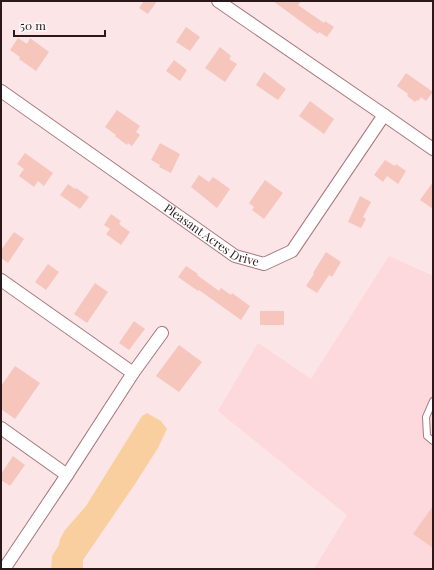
<svg xmlns="http://www.w3.org/2000/svg" width="434" height="570" viewBox="0 0 434 570" font-family="'Playfair Display',serif">
<rect width="100%" height="100%" fill="#fbe5e7"/>
<path fill="#fdd8dc" d="M389 256 433 276V569H314L347 515 218 411 258 343 311 379Z"/>
<path fill="#facfa0" d="M147 413 161 421 167 429 158 448 135 484 83 560V569H51L52 556 59 545 60 539 65 530 86 506 142 416Z"/>
<g fill="#f6c6bd">
<path d="M144 1H157L148 14 139 8Z"/>
<path d="M273 1H301L298 5 324 23 325 21 334 27 327 37 319 32 318 34Z"/>
<path d="M186 27 200 37 190 51 176 42Z"/>
<path d="M18 38 27 44 30 38 49 52 36 71 19 59 20 57 10 50Z"/>
<path d="M220 47 231 56 229 59 237 64 225 82 205 68Z"/>
<path d="M174 60 187 70 180 81 166 71Z"/>
<path d="M264 72 286 89 278 100 256 85Z"/>
<path d="M406 73 433 92 426 101 421 97 418 101 417 100 415 102 407 96 408 94 397 86Z"/>
<path d="M310 101 334 119 324 134 299 116Z"/>
<path d="M117 110 140 126 136 132 140 135 132 146 128 143 127 145 115 136 116 135 105 127Z"/>
<path d="M160 143 180 154 171 173 159 167 160 165 151 160Z"/>
<path d="M25 153 53 173 44 186 38 181 34 187 19 176 24 169 17 164Z"/>
<path d="M385 160 395 166 396 164 406 171 398 184 387 176 383 182 374 175Z"/>
<path d="M199 175 209 182 213 177 230 189 217 208 191 187Z"/>
<path d="M265 180 283 193 264 219 252 210 254 207 249 203Z"/>
<path d="M433 182V209L420 200Z"/>
<path d="M68 184 75 189 76 188 89 197 80 209 60 195Z"/>
<path d="M360 196 371 202 363 217 366 219 361 228 348 222Z"/>
<path d="M111 214 121 221 119 224 130 232 121 245 106 234 110 229 104 225Z"/>
<path d="M14 232 24 239 8 263 1 258V250Z"/>
<path d="M326 252 341 262 332 277 329 275 317 293 306 286 314 274 313 273Z"/>
<path d="M48 264 59 272 46 290 35 282Z"/>
<path d="M186 266 198 274 197 275 219 291 221 288 231 295 232 293 250 306 241 320 199 290 198 291 178 277Z"/>
<path d="M95 283 108 292 87 323 74 314Z"/>
<rect x="260" y="311" width="24" height="14"/>
<path d="M134 321 145 329 129 350 119 343Z"/>
<path d="M179 345 202 362 179 392 156 376Z"/>
<path d="M15 366 40 383 15 419 1 409V386Z"/>
<path d="M13 456 25 465 10 486 1 480V474Z"/>
<path d="M433 506V548L413 534Z"/>
</g>
<g fill="none" stroke-linecap="round" stroke-linejoin="round">
<defs>
<path id="service" d="M433 401 426 417 427 436 433 441"/>
<g id="minor">
<path id="s1" d="M1 91 235 256 264 264 292 251 384 115 218 1"/>
<path d="M384 115 433 149"/>
<path d="M1 280 133 373"/>
<path d="M1 428 67 475"/>
<path d="M4 569 67 475 133 373 162 333"/>
</g>
</defs>
<use href="#service" stroke="#a7777e" stroke-width="8"/>
<use href="#minor" stroke="#a7777e" stroke-width="14"/>
<use href="#service" stroke="#fff" stroke-width="6"/>
<use href="#minor" stroke="#fff" stroke-width="12"/>
</g>
<g text-anchor="middle" stroke-width="4" stroke-linejoin="round" paint-order="stroke">
<g font-size="12" fill="#2b181b" stroke="#f8f8f8">
<text dy="4" stroke="none"><textPath href="#s1" startOffset="256">Pleasant Acres Drive</textPath></text>
</g>
</g>
<rect width="434" height="570" fill="none" stroke="#2b181b" stroke-width="4"/>
<path d="M14 30v6h91v-6" fill="none" stroke="#2b181b" stroke-width="2"/>
<text x="20" y="30" font-size="12" fill="#2b181b" stroke="#f8f8f8" stroke-width="3" paint-order="stroke">50 m</text>
</svg>
